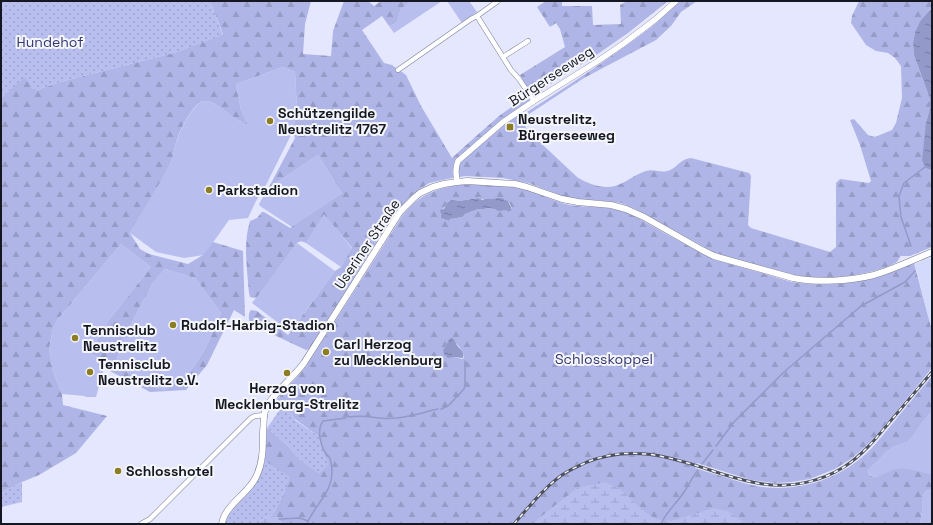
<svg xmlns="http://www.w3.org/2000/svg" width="933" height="525" viewBox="0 0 933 525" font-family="'Space Grotesk',sans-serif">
<defs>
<pattern id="forest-firs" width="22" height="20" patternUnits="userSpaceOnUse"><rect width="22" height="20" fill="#afb6e7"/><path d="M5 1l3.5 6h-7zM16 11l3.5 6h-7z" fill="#969cc6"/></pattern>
<pattern id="wetland-marsh" width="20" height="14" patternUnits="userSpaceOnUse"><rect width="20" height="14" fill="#b8bfef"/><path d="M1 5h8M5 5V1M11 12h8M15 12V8" fill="none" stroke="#9da3cd"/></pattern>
<pattern id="garden-dots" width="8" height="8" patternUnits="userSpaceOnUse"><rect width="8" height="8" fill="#b8bfef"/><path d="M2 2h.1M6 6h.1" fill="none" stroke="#9da3cd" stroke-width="1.8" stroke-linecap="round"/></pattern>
<pattern id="water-ripples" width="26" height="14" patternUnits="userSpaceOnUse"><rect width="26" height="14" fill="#9399c9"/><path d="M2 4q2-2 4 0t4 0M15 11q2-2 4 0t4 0" fill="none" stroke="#777ca3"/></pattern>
</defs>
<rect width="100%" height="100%" fill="#e4e7fd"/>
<path fill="#d4dafb" d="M932 257V331L915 264Z"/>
<g fill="#b8bfef">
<path d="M410 1H442L394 33 389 26C401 23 397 17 401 9L406 6Z"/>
<path d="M447 1H469L477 12 462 23Z"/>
<path d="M283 67 295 72 297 110 293 131 266 185 256 201 248 218 229 220 204 255 184 258 156 252 130 233C143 210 157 187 170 164 174 156 174 146 178 138 181 128 194 103 204 101 214 100 230 115 238 120 240 122 243 122 246 123L241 110 236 84Z"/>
<path d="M318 155 342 193 292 227 260 206 259 204 269 187H270Z"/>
<path d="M324 213 352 249 341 267 306 243Z"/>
<path d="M297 243 335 271 290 332 252 303Z"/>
<path d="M121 244 151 267 109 320 89 353 106 361 96 397H85V396L62 394 53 372 49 349 53 328 58 319Z"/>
<path d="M165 269 195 278 221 313C213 332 204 356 190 371 183 378 173 383 165 390L154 387 115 367 122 341 152 284Z"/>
<path d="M932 411V474C918 473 906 467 892 471 884 473 873 483 868 471L869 469 879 460 886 452 893 447 907 442 913 436 921 424Z"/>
<path d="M932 489V524H920L922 511 923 496 926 491Z"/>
</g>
<g fill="url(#forest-firs)" fill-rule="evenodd">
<path d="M210 1H311L305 24 303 54 331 56 333 31 344 1H368L374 6 381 1H410L406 6 401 9C397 17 401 23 389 26L382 16 362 30 384 63 392 65 406 75 421 106 452 158C467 144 483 130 499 116 507 110 521 102 525 94L532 104 517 114 519 117C552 96 585 75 617 52 640 36 660 22 678 1H697L681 12 671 26 656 40 584 78 523 118 522 121 528 131 577 177C588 184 602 189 615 186 626 183 635 174 646 171 656 168 661 175 672 169 680 164 680 160 691 158L749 173 751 176 748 225 751 228 830 252 836 247V183L840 179 869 183 871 181 860 145 850 120 854 119 868 135 875 137 892 130 896 123 902 98 901 66 895 58 888 53 876 51 866 45 851 23 852 16 859 1H932V9L928 12 920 21 915 32 913 43 914 55 930 99V108L926 123 929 170 932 171V247L910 256H901C899 258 898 262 895 263 892 265 889 266 886 267 859 277 823 280 794 275L715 253 645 214 633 208 621 203 604 201 578 199 563 196 528 183 503 178 466 176 452 178 429 183 412 195 402 205 393 216 309 349 306 350 251 324C248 321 248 313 251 310L257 311 288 335 335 271 341 267 352 248 324 214 306 243C302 241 300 241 297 243L257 297 254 298 250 297 249 293C247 269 243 243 250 221L257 218 262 212H264L290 228 342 193 318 155 270 187H269L295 138 293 131 297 110 295 72 283 67 236 84 241 110 247 124C244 123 241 122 238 120 229 115 215 100 204 101 194 102 181 128 178 137 174 146 174 156 170 164 158 187 143 210 130 233L140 249 149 254 188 264 203 255 213 242 243 251 245 317 234 310 207 365 186 390 150 392 110 371 106 361 89 353 109 320 151 267 121 244 58 319 53 328 49 349 53 372 62 394 63 405 107 416 76 453 39 475 22 482 1 493V98L25 76 34 91 60 82 177 52 223 34ZM165 269 195 278 221 313C213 332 204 356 190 371 183 378 173 383 165 390L154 387 115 366 122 341 152 284Z"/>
<path d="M546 1H562V6H592L593 25 621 24 620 5 627 1H668L628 33 592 58 562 76 537 94 534 95 531 94 520 75 565 47 560 29 556 23 550 27 537 7Z"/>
<path d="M457 185C477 184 508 184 527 190 541 194 555 202 570 205 588 208 607 205 624 212 635 215 644 222 654 227 673 238 693 249 713 259L792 282C818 286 851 285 876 277 889 273 902 268 914 263L932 331V368L876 436 865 447 851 459 835 469 810 479 792 482 775 483 751 480 697 463 695 468C703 471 712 473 721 476 735 480 748 485 762 487 802 492 841 478 869 451 878 442 885 432 893 423 906 407 919 391 932 376V411L921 424 913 436 907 442 893 447 886 452 879 460 869 469 868 471C869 475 872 477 876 477 883 475 889 470 897 469 908 467 921 473 932 474V489L926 491 923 496 922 511 920 524H281V522L276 516 273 515 285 490 265 461 267 428 288 446 300 460 318 436 295 419 281 408 278 410 275 409 272 405 298 376 307 365 403 215C420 195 432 190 457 185ZM478 198C484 201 479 199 484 199 485 199 490 199 491 199 502 199 507 195 512 209L508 212 506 210H496L494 209 488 208 484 209H478L465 214 463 217 450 219 449 221 441 218 440 213 450 200H455L459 201ZM450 338C457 344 463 349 464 358L462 359 454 357 444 349Z"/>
</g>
<g fill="url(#wetland-marsh)">
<path d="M605 482 620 489 645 512 656 519 671 521 714 508 728 511 747 524H534L538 519 577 488Z"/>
<path d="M273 515C277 516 281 519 281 524H258L262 519Z"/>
</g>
<g fill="url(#garden-dots)">
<path d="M1 1H210L223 35 177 52 60 82 34 91 25 77 1 98Z"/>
<path d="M281 408 293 413 295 420 318 436 329 464 319 474 300 460 288 446 267 428Z"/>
<path d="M265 461 290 477 285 490 273 515 262 519 258 524H225L226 520 229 514C245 496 258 484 265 461Z"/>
<path d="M22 482V502L1 507V493Z"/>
</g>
<g fill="url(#water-ripples)">
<path d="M932 9V171L925 167 922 160 926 123 930 108V99L914 55 913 43 915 32 920 21 928 12Z"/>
<path d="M478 198 482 200 485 199H493L497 198H502L508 201 512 210 508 212 506 210 499 211 494 209 488 208 484 209H478L465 214 463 217 450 219 449 221 441 218 440 210 444 209 447 203 451 200H455L459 201Z"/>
<path d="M450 338H453C455 341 456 344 458 347 462 350 464 353 463 358L454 357 448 358 444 354 443 350Z"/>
</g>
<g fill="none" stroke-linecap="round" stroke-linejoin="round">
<g stroke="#9399c9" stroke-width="1.5">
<path d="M911 246 901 217 899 196 904 183 925 167"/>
<path d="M441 409 446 407 450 404 464 389 465 385V361"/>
<path d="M349 417C361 415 369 417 380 418 385 419 391 418 396 418 410 417 424 412 438 409"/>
<path d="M716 446 734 422 784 372 861 306 905 282 915 271"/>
<path d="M702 464 713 450"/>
<path d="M279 519 300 518 308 521"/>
<path d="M307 524C314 505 332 494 332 471 332 467 331 462 330 458 328 456 326 454 324 451 320 442 317 429 323 421L346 418"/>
<path d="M661 524C666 512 677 503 684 492 689 485 692 477 698 470"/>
</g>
<defs>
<g id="minor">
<path d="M477 16 511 70 519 79 534 101"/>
<path d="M503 57 528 41"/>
<path d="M398 70 471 19 477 16 498 1"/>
<path d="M141 524 150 519 251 418 255 416 265 415"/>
</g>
<path id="tertiary" d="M457 182C456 174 455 168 458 161L503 122 534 101 598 61 623 44 656 19 676 1"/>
<path id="secondary" d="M222 524C224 506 248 494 256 477 263 463 263 448 263 432 264 425 263 418 265 411 270 396 294 377 304 363L400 212 414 198 420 193 433 187 444 184 457 182 467 181 515 184 527 187 562 199 578 202 611 205 626 209 644 217 702 250 714 256 793 278C818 283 849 281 874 275 894 269 913 260 932 252"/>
</defs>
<use href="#minor" stroke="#7a7e96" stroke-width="5.5"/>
<use href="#tertiary" stroke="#7a7e96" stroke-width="6"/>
<use href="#secondary" stroke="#7a7e96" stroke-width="7"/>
<use href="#minor" stroke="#fff" stroke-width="4.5"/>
<use href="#tertiary" stroke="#fff" stroke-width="5.5"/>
<use href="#secondary" stroke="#fff" stroke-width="6"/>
<defs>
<path id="rail" d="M514 524C528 508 541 491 558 478 566 471 577 467 587 462 635 443 676 459 722 474 735 478 749 482 763 484 791 488 820 482 844 467 864 454 878 436 893 418 906 403 919 387 932 372"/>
</defs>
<use href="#rail" stroke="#4e515d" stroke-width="3"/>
<use href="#rail" stroke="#f5f6fb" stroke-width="1.5" stroke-dasharray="4.5" stroke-linecap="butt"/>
</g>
<g fill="#8c7d23" stroke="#f5f6fb" stroke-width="1.5">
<circle cx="270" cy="121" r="4"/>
<rect x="506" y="123" width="8" height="8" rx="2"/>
<circle cx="209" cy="190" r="4"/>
<circle cx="173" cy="325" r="4"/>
<circle cx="75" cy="338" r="4"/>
<circle cx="326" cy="352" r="4"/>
<circle cx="90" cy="372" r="4"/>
<circle cx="287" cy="373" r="4"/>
<circle cx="118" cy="471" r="4"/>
</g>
<g text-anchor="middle" stroke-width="4" stroke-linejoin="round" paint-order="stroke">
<g font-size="14" fill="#333570" stroke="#f5f6fb">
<text x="50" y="47">Hundehof</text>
<text x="604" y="364">Schlosskoppel</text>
</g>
<g font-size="14" fill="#161821" stroke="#f5f6fb">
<text transform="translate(551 76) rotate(-33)" y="5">Bürgerseeweg</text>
<text transform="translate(367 244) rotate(-56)" y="5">Useriner Straße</text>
</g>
<g font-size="14" font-weight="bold" fill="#161821" stroke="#f5f6fb" text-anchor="start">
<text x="278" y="118">Schützengilde<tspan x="278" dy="16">Neustrelitz 1767</tspan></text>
<text x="518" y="124">Neustrelitz,<tspan x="518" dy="16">Bürgerseeweg</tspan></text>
<text x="217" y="195">Parkstadion</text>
<text x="181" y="330">Rudolf-Harbig-Stadion</text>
<text x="83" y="335">Tennisclub<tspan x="83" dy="16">Neustrelitz</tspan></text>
<text x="334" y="349">Carl Herzog<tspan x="334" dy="16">zu Mecklenburg</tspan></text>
<text x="98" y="369">Tennisclub<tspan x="98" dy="16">Neustrelitz e.V.</tspan></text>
<text x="287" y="393" text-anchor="middle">Herzog von<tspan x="287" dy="16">Mecklenburg-Strelitz</tspan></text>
<text x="126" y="476">Schlosshotel</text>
</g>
</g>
<rect width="933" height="525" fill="none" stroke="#161821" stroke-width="4"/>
</svg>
